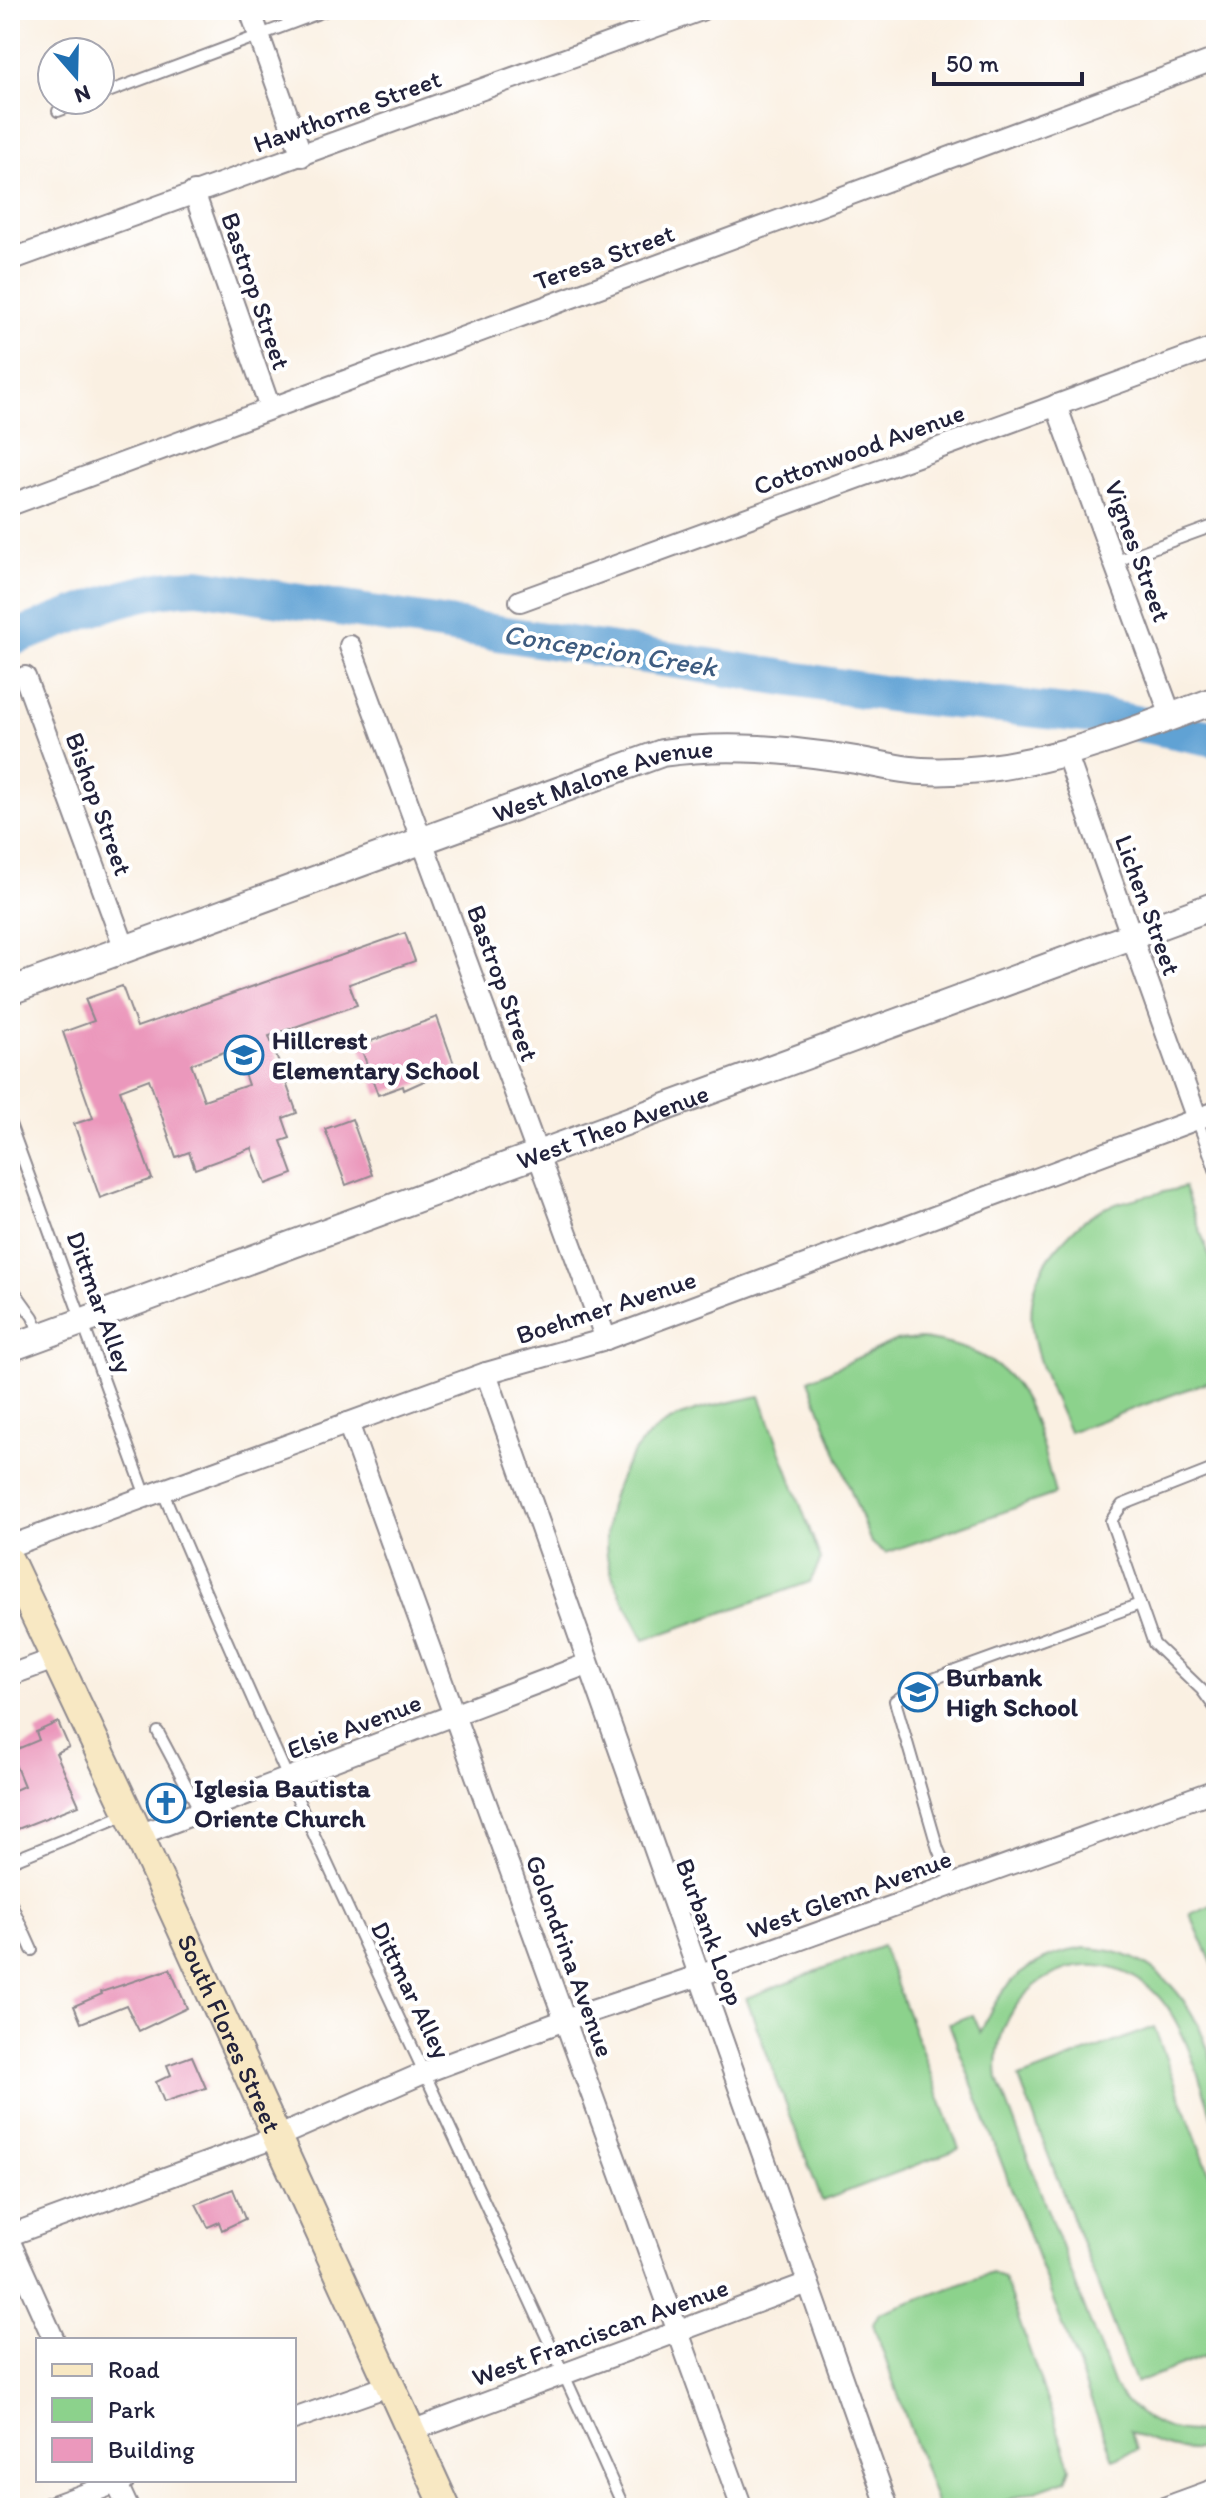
<svg xmlns="http://www.w3.org/2000/svg" width="1226" height="2518" viewBox="0 0 1226 2518" font-family="Itim,sans-serif">
<rect width="100%" height="100%" fill="#fff"/>
<filter id="ink" filterUnits="userSpaceOnUse"><feTurbulence type="fractalNoise" baseFrequency=".0125" numOctaves="2"/><feDisplacementMap in="SourceGraphic" scale="16" xChannelSelector="R" yChannelSelector="G"/><feConvolveMatrix kernelMatrix="1 2 1 2 8 2 1 2 1" color-interpolation-filters="sRGB"/></filter>
<filter id="wash" filterUnits="userSpaceOnUse"><feTurbulence type="fractalNoise" baseFrequency=".006" numOctaves="4" result="noise"/><feDisplacementMap in="SourceGraphic" scale="32" xChannelSelector="R" yChannelSelector="G"/><feGaussianBlur stdDeviation="1.8" result="paint"/><feColorMatrix in="noise" values="0 0 0 0 0 0 0 0 0 0 0 0 0 0 0 0 0 1.4 0 .05"/><feComposite in="paint" operator="in"/></filter>
<g filter="url(#wash)">
<rect width="100%" height="100%" fill="#faf0e2"/>
<g fill="#8cd28c" stroke="#577a64" stroke-width="2">
<path d="M1184 1187 1216 1274V1379L1069 1432C1042 1370 1005 1305 1059 1245 1073 1229 1087 1215 1107 1207 1130 1198 1159 1194 1184 1187Z"/>
<path d="M921 1339C1024 1352 1032 1407 1055 1494L886 1553 871 1543 809 1380 894 1341Z"/>
<path d="M760 1396 821 1560 810 1582 644 1640C633 1617 610 1580 607 1556 601 1506 625 1443 672 1420 699 1407 731 1402 760 1396Z"/>
<path d="M1216 1903V1972L1190 1914Z"/>
<path d="M882 1946 959 2149 822 2201 746 1998Z"/>
<path d="M1085 1948C1159 1950 1198 2005 1215 2073 1219 2089 1216 2111 1216 2128 1201 2087 1185 2019 1152 1990 1083 1929 987 1992 998 2079L1114 2386C1138 2421 1173 2438 1216 2430V2449C1184 2453 1158 2447 1130 2431L1137 2450 1113 2459 949 2023 973 2015 981 2033C998 1983 1032 1955 1085 1948Z"/>
<path d="M1154 2027 1216 2191V2352L1135 2383 1019 2078Z"/>
<path d="M992 2273 1004 2278 1071 2468 1066 2480 986 2508H938L873 2324 879 2313Z"/>
</g>
<g fill="none" stroke-linecap="round" stroke-linejoin="round">
<path stroke="#61a2d4" stroke-width="6" d="M10 621 16 637"/>
<path stroke="#61a2d4" stroke-width="36" d="M10 639C71 618 133 587 198 586L888 694 1104 717 1216 739"/>
</g>
<g id="blocks">
<g fill="#eb98bc" fill-rule="evenodd">
<path d="M405 933 415 961 349 984 357 1005 269 1036 297 1113 283 1118 290 1138 281 1141 293 1174 266 1184 252 1148 195 1169 189 1152 176 1157 149 1079 120 1090 152 1179 100 1198 74 1124 93 1118 63 1032 94 1021 85 999 122 986 137 1027ZM235 1048 248 1085 204 1100 191 1064Z"/>
<path d="M437 1017 455 1067 404 1090 403 1086 378 1095 360 1045Z"/>
<path d="M352 1119 372 1175 346 1185 325 1129Z"/>
<path d="M58 1722 69 1747 56 1753 79 1805 10 1832V1792L24 1786 10 1752 39 1740 36 1732Z"/>
<path d="M170 1969 187 2008 139 2031 126 2005 81 2023 74 2006 102 1994 101 1992Z"/>
<path d="M192 2056 206 2088 164 2102 156 2082 171 2075 167 2065Z"/>
<path d="M233 2189 245 2219 222 2230 219 2222 208 2227 196 2204Z"/>
</g>
</g>
</g>
<g filter="url(#ink)">
<use href="#blocks" fill-opacity="0" stroke="#8e898e" stroke-width="2"/>
<g fill="none" stroke-linecap="round" stroke-linejoin="round">
<defs>
<g id="service">
<path d="M100 95 327 10"/>
<path d="M58 111 87 100"/>
<path d="M1114 562 1216 525"/>
<path d="M1197 1119 1216 1172"/>
<path d="M10 1124 146 1496"/>
<path d="M10 1285 33 1317 40 1334"/>
<path d="M1216 1468 1122 1505 1111 1521 1154 1644 1202 1690 1216 1709"/>
<path d="M162 1490C306 1834 473 2167 624 2508"/>
<path d="M158 1732 200 1811"/>
<path d="M16 1859 127 1814"/>
<path d="M953 1884 938 1849 895 1701 922 1683 1140 1604"/>
<path d="M10 1901 32 1950"/>
</g>
<g id="minor">
<path d="M250 10 302 156"/>
<path d="M194 192 270 408"/>
<path d="M10 260 701 10"/>
<path d="M1056 405 1171 716"/>
<path d="M10 505 1216 59"/>
<path d="M520 601 1216 347"/>
<path d="M350 646 606 1339"/>
<path d="M25 677 125 949"/>
<path d="M1066 753 1197 1119"/>
<path d="M486 1373 888 2508"/>
<path d="M348 1423 742 2508"/>
<path d="M10 1546 486 1373 606 1339 1216 1112"/>
<path d="M10 1675 57 1658"/>
<path d="M139 1835 587 1664"/>
<path d="M10 2235 277 2137 426 2072 565 2020 698 1976 1216 1790"/>
<path d="M10 2242 54 2340"/>
<path d="M294 2419 388 2386"/>
<path d="M411 2431 808 2283"/>
<path d="M115 2480 128 2508"/>
<path d="M48 2508 124 2480"/>
<path d="M1164 2508 1216 2489"/>
</g>
<g id="tertiary">
<path id="s1" d="M10 991 662 753C727 743 792 750 856 760 878 764 900 770 922 771 1026 776 1121 735 1216 700"/>
<path id="s2" d="M10 1348 1216 905"/>
</g>
<g id="secondary">
<path id="s3" d="M10 1562 139 1835 446 2508"/>
</g>
</defs>
<use href="#service" stroke="#8e898e" stroke-width="14"/>
<use href="#minor" stroke="#8e898e" stroke-width="24"/>
<use href="#tertiary" stroke="#8e898e" stroke-width="30"/>
<use href="#secondary" stroke="#8e898e" stroke-width="32"/>
<use href="#service" stroke="#fff" stroke-width="10"/>
<use href="#minor" stroke="#fff" stroke-width="20"/>
<use href="#tertiary" stroke="#fff" stroke-width="26"/>
<use href="#secondary" stroke="#f8e8c3" stroke-width="28"/>
</g>
</g>
<defs>
<symbol id="school-ring" viewBox="-11 -11 22 22"><circle r="9.5" fill="#fff" stroke="#1f6fb2" stroke-width="1.5"/><path d="M0-5L7-2L0 1L-7-2ZM-4 1L0 2.5L4 1V4Q0 6-4 4Z" fill="#1f6fb2"/></symbol>
<symbol id="church-ring" viewBox="-11 -11 22 22"><circle r="9.5" fill="#fff" stroke="#1f6fb2" stroke-width="1.5"/><path d="M-1.2-6h2.4v3.5h3.3v2.4h-3.3V6h-2.4V-.1h-3.3v-2.4h3.3Z" fill="#1f6fb2"/></symbol>
</defs>
<g fill-rule="evenodd">
<use href="#school-ring" x="222" y="1033" width="44" height="44"/>
<use href="#school-ring" x="896" y="1670" width="44" height="44"/>
<use href="#church-ring" x="144" y="1781" width="44" height="44"/>
</g>
<g text-anchor="middle" stroke-width="8" stroke-linejoin="round" paint-order="stroke">
<g font-size="26" fill="#22223b" stroke="#fff">
<text transform="translate(347 111) rotate(-20)" y="9">Hawthorne Street</text>
<text transform="translate(604 257) rotate(-20)" y="9">Teresa Street</text>
<text transform="translate(256 291) rotate(71)" y="9">Bastrop Street</text>
<text transform="translate(859 449) rotate(-20)" y="9">Cottonwood Avenue</text>
<text transform="translate(1138 551) rotate(70)" y="9">Vignes Street</text>
<text dy="9" stroke="none"><textPath href="#s1" startOffset="630">West Malone Avenue</textPath></text>
<text transform="translate(99 804) rotate(70)" y="9">Bishop Street</text>
<text transform="translate(1148 905) rotate(70)" y="9">Lichen Street</text>
<text transform="translate(503 983) rotate(70)" y="9">Bastrop Street</text>
<text dy="9" stroke="none"><textPath href="#s2" startOffset="642">West Theo Avenue</textPath></text>
<text transform="translate(100 1302) rotate(70)" y="9">Dittmar Alley</text>
<text transform="translate(606 1307) rotate(-18)" y="9">Boehmer Avenue</text>
<text transform="translate(354 1726) rotate(-21)" y="9">Elsie Avenue</text>
<text transform="translate(849 1894) rotate(-20)" y="9">West Glenn Avenue</text>
<text transform="translate(710 1932) rotate(70)" y="9">Burbank Loop</text>
<text transform="translate(570 1956) rotate(70)" y="9">Golondrina Avenue</text>
<text transform="translate(411 1990) rotate(64)" y="9">Dittmar Alley</text>
<text dy="9" stroke="none"><textPath href="#s3" startOffset="520">South Flores Street</textPath></text>
<text transform="translate(600 2332) rotate(-20)" y="9">West Franciscan Avenue</text>
</g>
<g font-size="26" font-weight="bold" fill="#22223b" stroke="#fff" text-anchor="start">
<text x="272" y="1049">Hillcrest<tspan x="272" dy="30">Elementary School</tspan></text>
<text x="946" y="1686">Burbank<tspan x="946" dy="30">High School</tspan></text>
<text x="194" y="1797">Iglesia Bautista<tspan x="194" dy="30">Oriente Church</tspan></text>
</g>
<g font-size="28" font-style="italic" fill="#3e5c80" stroke="#fff">
<text transform="translate(610 650) rotate(9)" y="10">Concepcion Creek</text>
</g>
</g>
<rect width="1226" height="2518" fill="none" stroke="#fff" stroke-width="40"/>
<rect x="36" y="2338" width="260" height="144" fill="#ffffff" stroke="#a7a7b1" stroke-width="2"/>
<rect x="52" y="2364" width="40" height="12" fill="#f8e8c3" stroke="#a7a7b1" stroke-width="2"/>
<text x="108" y="2378" font-size="24" fill="#22223b">Road</text>
<rect x="52" y="2398" width="40" height="24" fill="#8cd28c" stroke="#a7a7b1" stroke-width="2"/>
<text x="108" y="2418" font-size="24" fill="#22223b">Park</text>
<rect x="52" y="2438" width="40" height="24" fill="#eb98bc" stroke="#a7a7b1" stroke-width="2"/>
<text x="108" y="2458" font-size="24" fill="#22223b">Building</text>
<g transform="translate(76 76) rotate(160)"><circle r="38" fill="#ffffff" stroke="#a7a7b1" stroke-width="2"/>
<path d="M0-6L14 30L0 20L-14 30Z" fill="#1f6fb2"/>
<text y="-12" font-size="22" font-weight="bold" text-anchor="middle" fill="#22223b">N</text>
</g>
<path d="M934 72v12h148v-12" fill="none" stroke="#22223b" stroke-width="4"/>
<text x="946" y="72" font-size="24" fill="#22223b" stroke="#ffffff" stroke-width="6" paint-order="stroke">50 m</text>
</svg>
